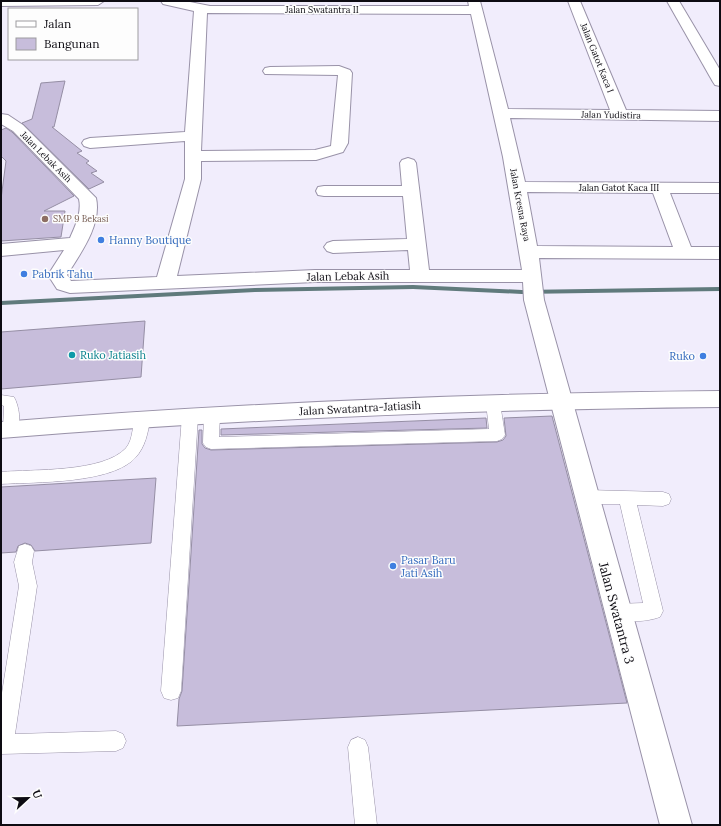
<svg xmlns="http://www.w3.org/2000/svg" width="721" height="826" viewBox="0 0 721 826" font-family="Lora,serif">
<rect width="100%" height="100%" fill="#f1edfc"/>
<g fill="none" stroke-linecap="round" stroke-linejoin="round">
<path fill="#607a7c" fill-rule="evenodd" d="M413 285 522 290 720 287V291L522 294 413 289 255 292 1 305V301L255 288Z"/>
</g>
<g fill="#c7bddb" stroke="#958ea4">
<path d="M65 81 54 127H52L82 151 77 153 89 161 86 163 97 171 91 173 104 182 89 189 22 123 32 119 41 83Z"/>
<path d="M6 128 12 132 74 196 44 211H65L61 237 1 241V199L6 161 1 156V130Z"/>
<path d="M145 321 141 377 1 389V332Z"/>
<path d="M552 416 627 703 177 726 179 699 182 691 199 430H202V444L205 448 211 450 497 442 503 440 506 436 504 418Z"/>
<path d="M486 418 487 428 221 435V429Z"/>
<path d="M156 478 151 543 35 551 31 545 25 543 18 546 16 552 1 553V487Z"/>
</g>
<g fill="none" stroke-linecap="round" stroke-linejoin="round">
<defs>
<g id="lane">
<path d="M1 395 14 397C19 406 22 423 16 433L11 435 6 433 3 429 4 406 1 405Z"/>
<path d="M493 398 498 399 500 403 505 435 502 439 497 441 211 449 206 447 203 443 204 415 207 411 212 409 217 411 220 415 219 437 489 429 486 403 488 399Z"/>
<path d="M190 410 195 412 198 416 181 691 178 698 171 700 164 698 161 691 182 416 185 412Z"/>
<path d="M142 414 147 416 150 420C148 433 145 447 136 457 113 484 35 482 1 484V472C33 469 103 473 126 448 134 438 131 426 137 416Z"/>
<path d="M586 490 663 492 669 494 671 499 669 504 663 506 637 505 663 611 660 617C647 622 624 623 611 618L608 612 611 606 617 604 643 603 620 504H586L580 502 578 497 580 492Z"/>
<path d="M25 544 31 546 34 551 32 562 37 586 15 734 116 731 123 734 126 741 123 748 116 751 1 754V699L19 586 14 562 19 546Z"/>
<path d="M358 737 365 740 368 747 377 825H355L348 747 351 740Z"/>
</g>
<g id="street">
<path d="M1 1H104L98 5 1 6Z"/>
<path d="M161 1H185L210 6H469L468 1H480L508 109 610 110 568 1H580L626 110 720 111V121L510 118 525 182 720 183V193H670L691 247H720V259L539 258 544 300 692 825H660L524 300 523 282H315L70 293 57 289 48 275 64 250 1 256V244L70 238C75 226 82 213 79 199L13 131 1 124V114L8 115 23 125 96 198C102 225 80 254 67 275L71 281 157 277 185 179V141L90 148 84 146 82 143 84 140 90 138 185 132 194 11 163 4ZM207 13 471 14 503 157 522 270H429L416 163 414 160 408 158 402 160 400 163 402 186H324L318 187 316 191 318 195 324 196H403L407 239 333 241 327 243 324 247 327 251 333 253 408 250 410 270H315L177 276 201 179V161L316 160 343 152 348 143 352 73 350 70 339 66 270 67 265 68 263 71 265 74 338 75 331 146 315 150 201 151ZM527 192 653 193 673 247 537 246Z"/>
<path d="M667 1H679L720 70V86L715 85 713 82Z"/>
</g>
<path id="primary" d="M720 391V407C480 409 240 419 1 438V422C240 403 480 393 720 391Z"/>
</defs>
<use href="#lane" stroke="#9992a8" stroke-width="1"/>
<use href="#street" stroke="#9992a8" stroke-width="2"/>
<use href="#primary" stroke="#9992a8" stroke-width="2"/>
<use href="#lane" fill="#fff" fill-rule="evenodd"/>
<use href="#street" fill="#fff" fill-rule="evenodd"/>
<use href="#primary" fill="#fff" fill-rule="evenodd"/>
</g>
<circle fill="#8d6e63" stroke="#fdfdfd" stroke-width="1.5" cx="45" cy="219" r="4"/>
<g fill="#3f7fe0" stroke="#fdfdfd" stroke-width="1.5">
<circle cx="101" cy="240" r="4"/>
<circle cx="24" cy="274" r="4"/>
<circle cx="703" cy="356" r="4"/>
<circle cx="393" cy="566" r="4"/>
</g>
<circle fill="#0f9aa8" stroke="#fdfdfd" stroke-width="1.5" cx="72" cy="355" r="4"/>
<g text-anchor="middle" stroke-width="3" stroke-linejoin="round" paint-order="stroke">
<g font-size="9" fill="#0d0b12" stroke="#fdfdfd">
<text x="322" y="13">Jalan Swatantra II</text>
<text transform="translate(597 58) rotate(68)" y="3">Jalan Gatot Kaca I</text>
<text transform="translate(611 115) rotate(1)" y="3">Jalan Yudistira</text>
<text transform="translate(46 157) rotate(45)" y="3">Jalan Lebak Asih</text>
<text x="619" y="191">Jalan Gatot Kaca III</text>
<text transform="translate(520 205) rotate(79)" y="3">Jalan Kresna Raya</text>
</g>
<g font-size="9" fill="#785e54" stroke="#fdfdfd" text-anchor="start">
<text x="53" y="222">SMP 9 Bekasi</text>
</g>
<g font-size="11" fill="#366cbe" stroke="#fdfdfd" text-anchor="start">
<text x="109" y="244">Hanny Boutique</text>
<text x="32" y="278">Pabrik Tahu</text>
<text x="695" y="360" text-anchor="end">Ruko</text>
<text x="401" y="564">Pasar Baru<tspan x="401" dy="13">Jati Asih</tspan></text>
</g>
<g font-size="11" fill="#0d0b12" stroke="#fdfdfd">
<text transform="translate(348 276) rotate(-1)" y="4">Jalan Lebak Asih</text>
<text transform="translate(360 408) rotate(-3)" y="4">Jalan Swatantra-Jatiasih</text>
</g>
<g font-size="11" fill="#0d838f" stroke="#fdfdfd" text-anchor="start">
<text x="80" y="359">Ruko Jatiasih</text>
</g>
<g font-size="13" fill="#0d0b12" stroke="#fdfdfd">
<text transform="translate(617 613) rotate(75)" y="5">Jalan Swatantra 3</text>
</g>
</g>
<rect width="721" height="826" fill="none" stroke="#0d0b12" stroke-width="4"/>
<rect x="8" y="8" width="130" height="52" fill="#fdfdfd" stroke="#9d9c9f"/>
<rect x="16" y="21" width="20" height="6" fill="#ffffff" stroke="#9d9c9f"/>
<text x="44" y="28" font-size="12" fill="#0d0b12">Jalan</text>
<rect x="16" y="38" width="20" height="12" fill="#c7bddb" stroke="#9d9c9f"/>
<text x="44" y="48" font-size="12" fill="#0d0b12">Bangunan</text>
<g transform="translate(28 798) rotate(68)" stroke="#fdfdfd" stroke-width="3" paint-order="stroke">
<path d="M0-3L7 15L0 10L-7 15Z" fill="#0d0b12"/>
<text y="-6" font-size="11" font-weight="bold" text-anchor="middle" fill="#0d0b12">U</text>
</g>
</svg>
